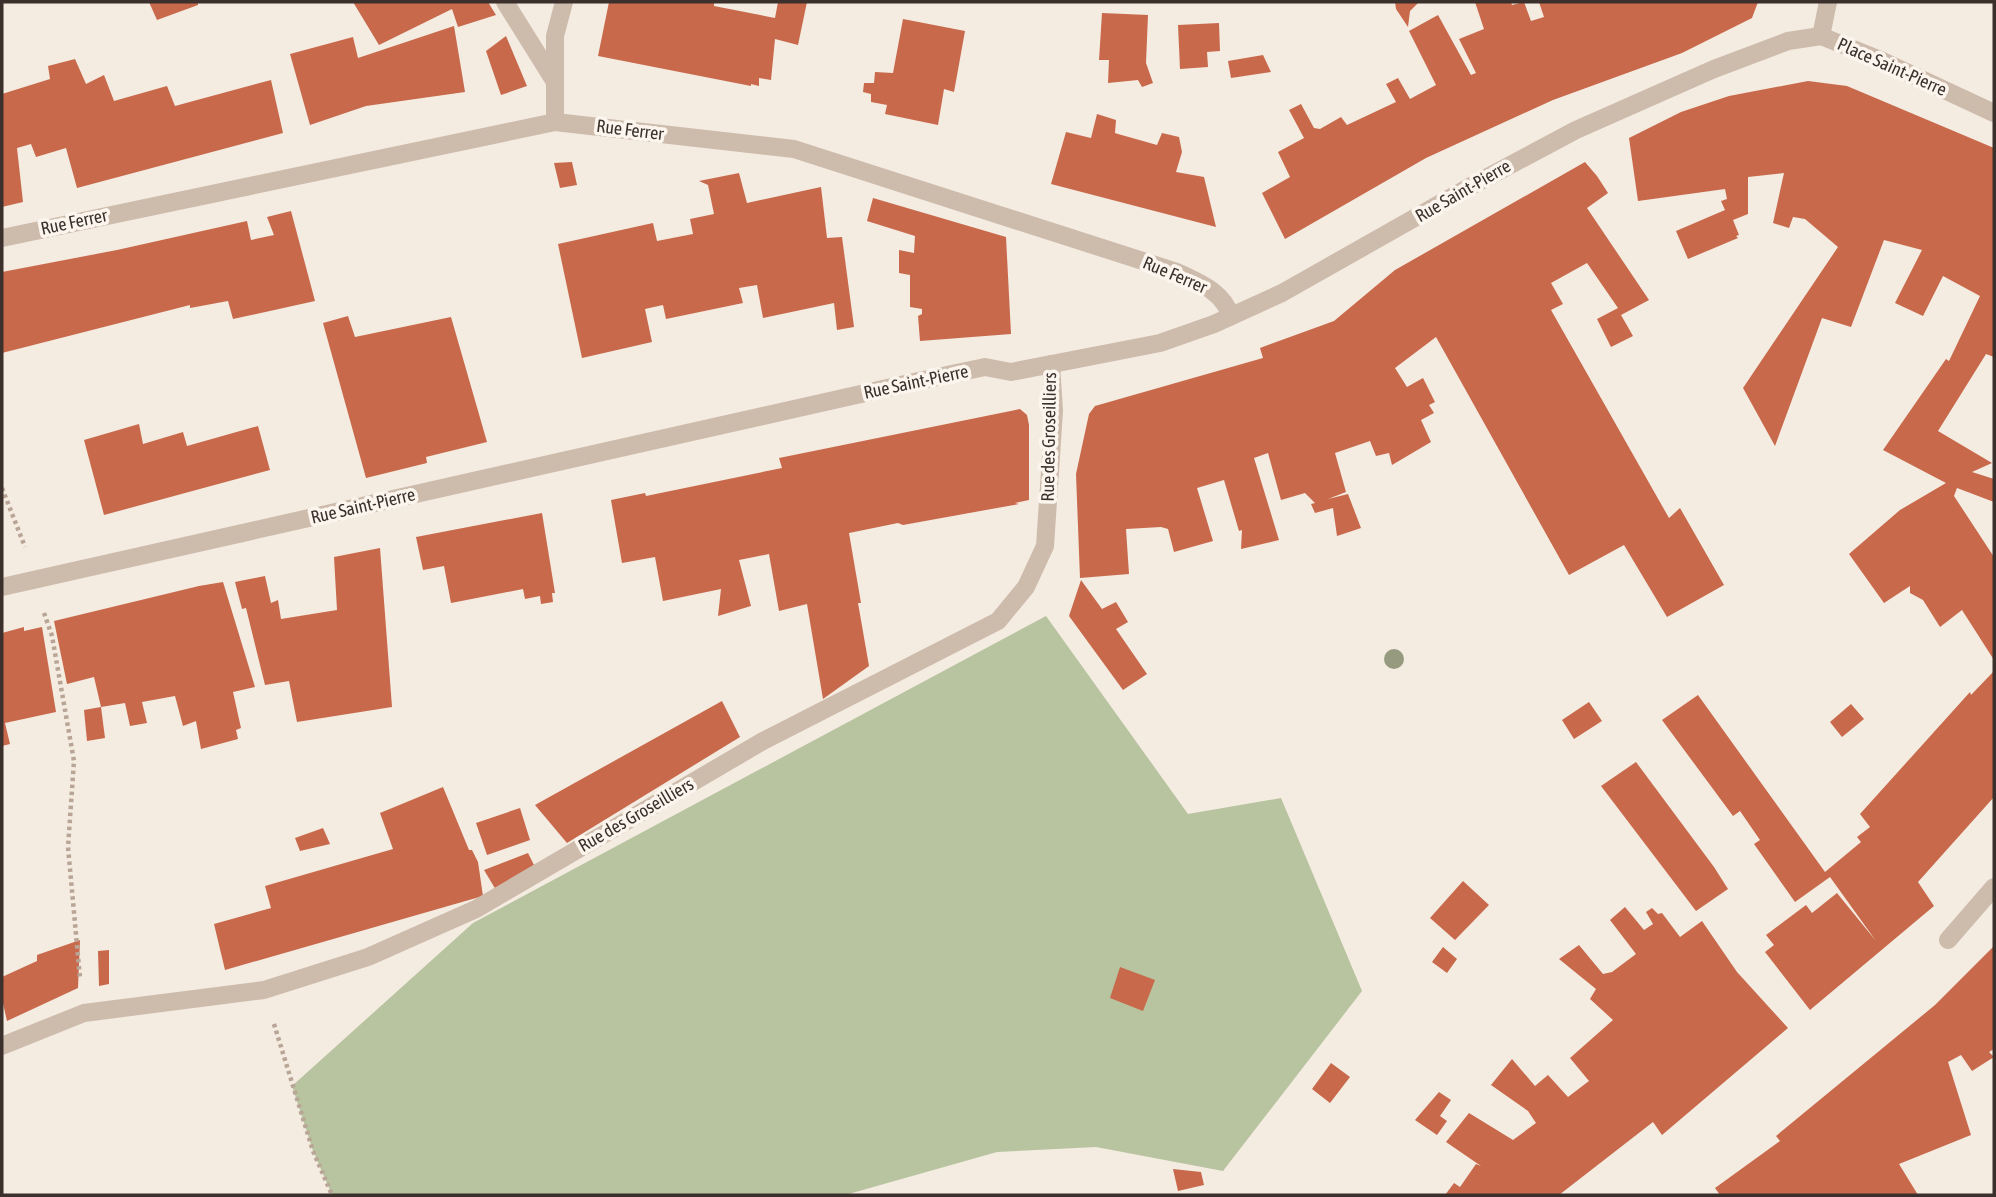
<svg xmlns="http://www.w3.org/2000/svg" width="1996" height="1197" viewBox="0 0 1996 1197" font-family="'Asap Condensed',sans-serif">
<rect width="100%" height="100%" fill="#f4ebe1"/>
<path fill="#b8c4a0" d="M1046 616 1188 814 1281 798 1362 991 1223 1171 1096 1147 997 1152 845 1195H332L313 1151 292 1086 473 923Z"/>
<g fill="#c8694b">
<path d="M149 2H198V5L157 20Z"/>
<path d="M353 2H488L496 15 458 27 452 9 379 45Z"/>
<path d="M609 2H714V6L775 18 778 2H807L798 45 775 39 771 80 759 78V86L751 84V86L598 56Z"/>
<path d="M1395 2H1419L1410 11 1408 27 1396 9Z"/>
<path d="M1475 2H1511L1512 5 1524 2 1531 21 1544 17 1539 2H1758L1752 18 1682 53 1553 100 1426 158 1285 239 1262 193 1290 177 1278 152 1304 138 1289 110 1301 104 1314 128 1320 129 1341 117 1347 125 1396 102 1386 84 1398 78 1410 99 1436 85 1409 31 1438 15 1471 75 1476 73 1459 39 1484 29Z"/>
<path d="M1102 13 1148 15 1146 63 1153 83 1142 87 1138 80 1108 83 1109 60H1099Z"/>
<path d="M903 19 965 31 954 92 944 89 938 125 885 114 887 105 871 102V94L863 92 864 83H874L875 72 893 73Z"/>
<path d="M1219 23 1220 51 1207 52 1208 67 1180 69 1178 25Z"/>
<path d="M454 26 465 92 366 106 310 125 290 54 353 37 358 58Z"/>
<path d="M506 36 527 86 501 95 486 51Z"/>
<path d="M1263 55 1271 72 1231 78 1228 61Z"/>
<path d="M75 59 86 84 104 75 114 101 167 86 175 106 271 80 283 133 77 188 66 148 36 157 31 144 17 148 23 202 2 207V94L50 79 48 66Z"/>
<path d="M1808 81 1847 86 1994 148V357L1986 354 1938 431 1992 463 1972 472 1994 479V502L1957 488 1954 496 1994 557V660L1962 610 1940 627 1923 600 1910 593V586L1884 603 1849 554 1900 510 1946 483 1883 450 1946 359 1949 361 1980 296 1943 276 1923 316 1895 303 1922 250 1884 240 1851 327 1822 318 1775 446 1743 388 1838 247 1805 219 1793 217 1789 228 1773 223 1784 173 1748 177V214L1733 220 1739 235 1736 236 1738 238 1688 259 1676 231 1725 210 1721 201 1727 199 1725 189 1638 201 1629 138 1681 112 1729 96Z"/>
<path d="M1097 114 1116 120 1115 133 1118 134 1157 145 1162 133 1179 137 1182 152 1176 172 1204 177 1216 227 1051 184 1066 132 1091 138Z"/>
<path d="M572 162 577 185 560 188 554 163Z"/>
<path d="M1585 162 1597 176 1608 193 1587 208 1649 300 1621 315 1633 336 1611 347 1597 319 1618 308 1587 263 1551 283 1563 304 1551 310 1669 518 1680 508 1724 585 1667 617 1624 545 1569 575 1436 337 1395 368 1407 387 1423 378 1435 402 1429 405 1434 413 1421 420 1431 442 1392 465 1389 453 1376 456 1370 441 1335 453 1346 492 1328 499 1348 494 1361 528 1337 536 1333 508 1315 513 1311 504 1315 503 1305 493 1281 500 1268 453 1254 458 1279 540 1241 549 1242 530 1239 531 1224 480 1197 488 1213 541 1174 552 1168 529 1161 527 1126 529 1129 574 1080 578 1076 474 1089 414 1095 406 1263 358 1260 348 1334 321 1395 270Z"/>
<path d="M739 173 747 203 821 187 827 238 842 237 854 327 837 330 834 303 763 318 757 285 739 288 743 303 666 319 663 305 645 309 652 342 582 358 558 244 653 223 657 241 693 234 690 219 714 214 708 185 699 181Z"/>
<path d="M873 198 1006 237 1011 334 920 341 918 316 922 314V309L910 307V275L899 273V250L914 253 915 236 867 221Z"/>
<path d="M291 211 315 301 233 319 228 301 190 308V305L2 353V272L117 250 247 221 251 240 274 235 267 217Z"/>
<path d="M348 316 355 337 451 317 487 442 426 457 427 463 366 478 323 323Z"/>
<path d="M1020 409 1027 415 1029 425V500L1015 503 1019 504 903 525 898 523 849 533 861 603H858L869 666 823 699 807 604 779 611 769 554 739 560 751 606 718 616 721 589 663 601 655 557 622 563 611 500 645 493 646 496 782 468 779 458Z"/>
<path d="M139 424 143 444 183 432 187 446 258 426 270 470 104 515 84 440Z"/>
<path d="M542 513 555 593H552L553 602 541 604 540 596 525 599 523 589 451 603 444 566 423 570 416 537Z"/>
<path d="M380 548 392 707 297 722 289 681 265 685 246 608 242 609 235 582 265 576 271 603 278 600 281 619 337 610 334 557Z"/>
<path d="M1081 580 1102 609 1116 602 1128 622 1116 629 1147 674 1123 690 1069 616Z"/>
<path d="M223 582 255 687 233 692 241 728 236 730 238 739 201 749 196 721 183 726 175 696 142 702 147 723 130 726 125 703 101 707 94 677 67 684 54 621 199 586Z"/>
<path d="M24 627V631L42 627 56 712 5 723 10 744 2 746V633Z"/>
<path d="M1994 671V797L1918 882 1934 906 1810 1010 1765 952 1774 945 1766 935 1806 905 1812 913 1837 893 1876 941 1830 877 1795 902 1754 844 1760 840 1740 811 1733 816 1662 720 1698 695 1825 872 1861 842 1857 837 1870 827 1860 814 1970 692 1971 695Z"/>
<path d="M722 701 740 737 567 843 535 805Z"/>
<path d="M1589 702 1602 721 1574 739 1562 720Z"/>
<path d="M1851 704 1864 719 1842 737 1830 722Z"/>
<path d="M101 707 105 738 87 741 84 710Z"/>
<path d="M1636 762 1714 867 1728 889 1696 911 1601 786Z"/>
<path d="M443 787 469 850H472L478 862 483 896 225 970 214 924 271 908 265 886 393 849 380 813Z"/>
<path d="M520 808 530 840 487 855 476 823Z"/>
<path d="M323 828 330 844 300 851 295 838Z"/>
<path d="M528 853 535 867 496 890 484 870Z"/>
<path d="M1463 881 1489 905 1455 940 1430 918Z"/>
<path d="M1625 907 1644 930 1653 924 1646 912 1652 908 1658 914 1662 913 1680 937 1702 921 1737 972 1788 1028 1662 1135 1653 1122 1559 1195H1445L1454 1183 1460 1187 1476 1164 1481 1166 1446 1142 1469 1113 1513 1140 1536 1123 1528 1111 1491 1085 1512 1059 1535 1086 1548 1075 1568 1097 1589 1081 1570 1058 1613 1020 1590 999 1596 989 1559 959 1579 945 1603 974 1612 972 1636 954 1610 920Z"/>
<path d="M80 940 78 988 7 1021 2 999V977L37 961V955Z"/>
<path d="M1994 946V1049L1989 1052 1994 1057 1972 1071 1961 1055 1948 1062 1971 1135 1899 1164 1918 1195H1720L1715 1188 1780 1141 1776 1136 1935 1005Z"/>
<path d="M1443 947 1457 959 1447 973 1432 962Z"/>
<path d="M109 950V984L99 986 98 951Z"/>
<path d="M1120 967 1155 980 1143 1011 1110 998Z"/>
<path d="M1331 1063 1350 1077 1330 1103 1312 1089Z"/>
<path d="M1439 1092 1451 1100 1440 1116 1447 1121 1437 1135 1415 1120Z"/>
<path d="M1173 1169 1201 1172 1204 1185 1178 1191Z"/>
</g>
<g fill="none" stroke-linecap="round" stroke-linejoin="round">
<g stroke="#b9a596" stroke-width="4.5" stroke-dasharray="3.5 3.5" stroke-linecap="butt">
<path d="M2 488 25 547"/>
<path d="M44 613 52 636 74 761 68 847 80 978"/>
<path d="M274 1024 313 1151 332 1195"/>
</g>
<g stroke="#cdbbac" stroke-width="18">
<path d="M505 2 555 82"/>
<path d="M1821 36 1828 2"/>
<path d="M555 122V36L564 2"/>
<path d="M2 238 555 122 794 149 1177 272C1200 283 1222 291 1231 316"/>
<path d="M1948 940 1994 887"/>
<path d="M2 1046 84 1013 264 990 368 957 476 909 763 741 998 621 1026 587 1045 546 1054 411 1051 364"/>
</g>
<path stroke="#cdbbac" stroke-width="18" d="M2 587 914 382 985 367 1011 372 1160 343 1214 324 1282 293 1471 186 1576 130 1714 69 1788 41 1821 36 1878 59 1994 113"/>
</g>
<circle fill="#969b7f" cx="1394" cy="659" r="10"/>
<g text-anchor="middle" stroke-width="7" stroke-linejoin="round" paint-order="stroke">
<g font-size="18" fill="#3b302b" stroke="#fbf5ee">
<text transform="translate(1892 67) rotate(24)" y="6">Place Saint-Pierre</text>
<text transform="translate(630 130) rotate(7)" y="6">Rue Ferrer</text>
<text transform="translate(1463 191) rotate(-30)" y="6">Rue Saint-Pierre</text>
<text transform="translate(74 222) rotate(-12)" y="6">Rue Ferrer</text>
<text transform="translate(1175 275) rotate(23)" y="6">Rue Ferrer</text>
<text transform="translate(916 382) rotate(-12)" y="6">Rue Saint-Pierre</text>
<text transform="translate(1049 437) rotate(-89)" y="6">Rue des Groseilliers</text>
<text transform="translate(363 506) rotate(-13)" y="6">Rue Saint-Pierre</text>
<text transform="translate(636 815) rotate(-30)" y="6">Rue des Groseilliers</text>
</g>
</g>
<rect width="1996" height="1197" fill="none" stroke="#3b302b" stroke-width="7"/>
</svg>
